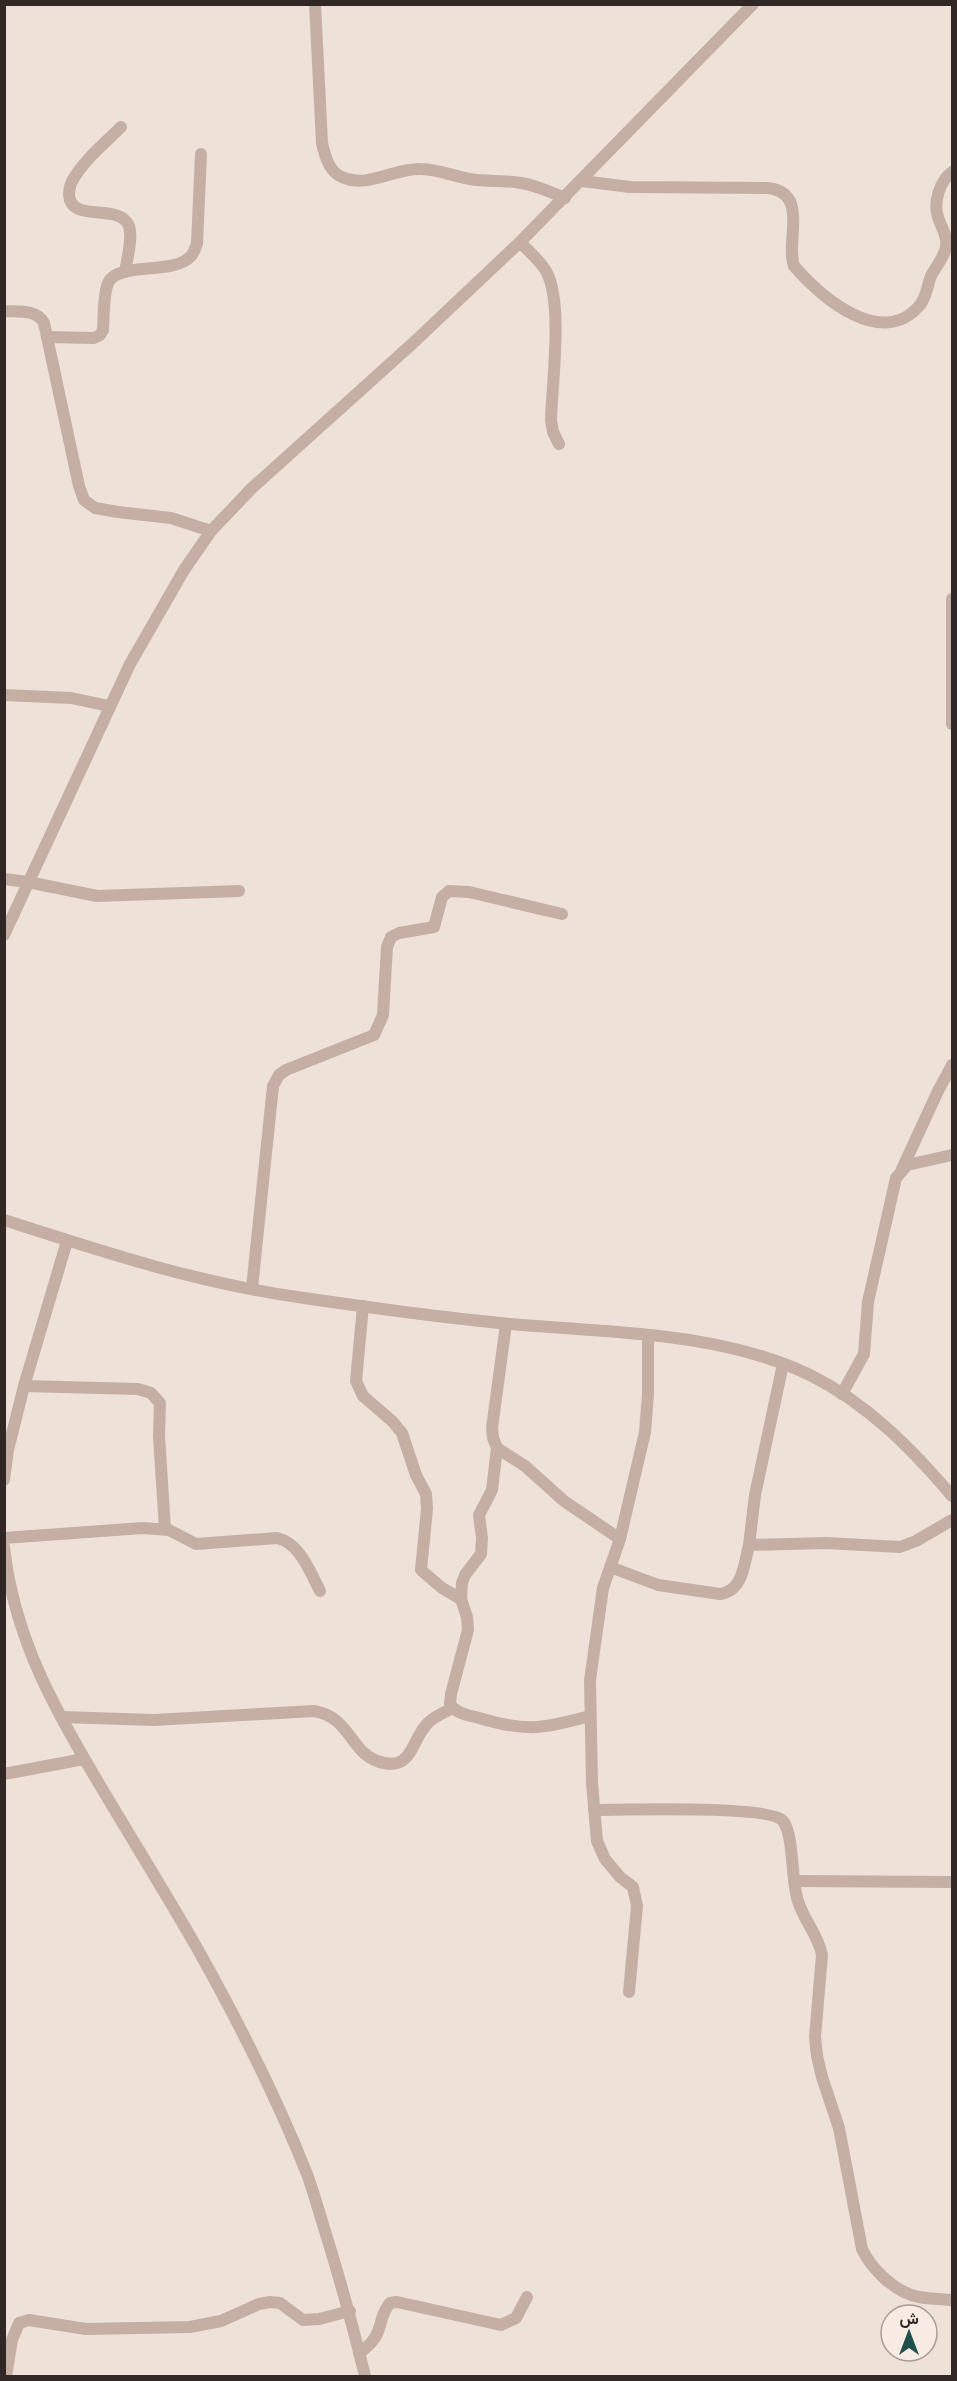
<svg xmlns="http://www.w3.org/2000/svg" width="957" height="2381" viewBox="0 0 957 2381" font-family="Mulish,Vazirmatn,sans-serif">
<rect width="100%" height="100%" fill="#eee1d7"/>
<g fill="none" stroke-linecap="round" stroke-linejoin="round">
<g stroke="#c5afa5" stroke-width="12">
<path d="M315 4 322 143C325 156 329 172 342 177 368 189 394 168 420 169 437 169 453 176 470 179 486 182 504 180 521 183 536 185 550 192 565 198"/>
<path d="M121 127C105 143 86 158 74 178 71 182 69 189 69 195 71 224 119 202 129 226 133 238 127 259 125 272"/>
<path d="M582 181 630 187 768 188C810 193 785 241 794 266 822 298 882 350 920 305 927 296 927 286 931 276 936 266 944 258 946 247 948 236 941 227 938 217 933 202 940 181 952 172"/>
<path d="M520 242C529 252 541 261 547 273 563 305 552 383 551 420L553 432 559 444"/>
<path d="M4 311C18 312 37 309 44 323L79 486 84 500 95 508 118 512 171 518 211 531"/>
<path d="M48 337 94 338 100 335 103 330C104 316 103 296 108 283 118 261 173 276 191 256 194 253 195 248 197 244L201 154"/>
<path d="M952 599V724"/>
<path d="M4 695 71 698 109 706"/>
<path d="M4 879 28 882 97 896 239 891"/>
<path d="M4 935 130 664 184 570 211 531 252 488 412 344 520 242 753 4"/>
<path d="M902 1169 938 1091 952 1065"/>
<path d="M4 1220C103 1252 201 1284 304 1298 373 1308 442 1318 511 1324 610 1333 718 1331 810 1375 868 1404 911 1448 952 1496"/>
<path d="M252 1288 273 1086 279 1075 286 1070 374 1035 383 1015 387 947 391 937 399 933 434 927 442 897 449 891 469 892 562 914"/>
<path d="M363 1306 356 1381 363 1396 392 1421 402 1433 416 1475 426 1494 427 1509 421 1570 442 1588 461 1599"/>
<path d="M506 1324 492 1428 493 1438 497 1448 525 1466 564 1501 620 1539"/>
<path d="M24 1386 138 1389 151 1393 160 1403 159 1436 165 1529"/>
<path d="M842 1394 864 1354 868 1302 896 1178 907 1165 952 1155"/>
<path d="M497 1448 492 1490 479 1515 482 1538 481 1554 465 1575 462 1583 461 1599 467 1617 468 1630 451 1694 450 1704C456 1714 468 1715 479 1718 526 1732 543 1729 590 1716"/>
<path d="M4 1480 8 1450 24 1386 67 1241"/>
<path d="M4 1538 143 1528 169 1530 196 1544 277 1538C300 1543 310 1572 320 1591"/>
<path d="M749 1545 755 1495 783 1364"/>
<path d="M4 1547C14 1638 55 1710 101 1787 133 1841 166 1894 197 1948 238 2021 276 2096 307 2174 314 2193 319 2212 325 2231 340 2279 353 2327 365 2376"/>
<path d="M610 1567 658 1585 720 1594C743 1591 744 1564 749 1545L826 1543 900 1547 916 1541 952 1520"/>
<path d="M61 1717 154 1720 314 1711C350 1717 350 1751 377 1761 414 1774 410 1739 429 1722 435 1716 445 1712 453 1708"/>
<path d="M4 1774 84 1759"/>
<path d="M594 1810C622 1810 771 1805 783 1821 794 1835 791 1881 798 1901 804 1921 818 1934 822 1955L815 2037 817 2056 822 2077 839 2128 862 2249C872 2270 896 2293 919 2297 930 2299 941 2299 952 2300"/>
<path d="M794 1881 952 1882"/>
<path d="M629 1992 637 1906 633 1887 620 1877 605 1859 597 1841 592 1783 590 1680 603 1588 620 1539 645 1432 648 1394V1336"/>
<path d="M359 2353C387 2334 375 2321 390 2303L397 2302 501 2325 516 2318 527 2297"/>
<path d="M6 2376 12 2340 19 2323 29 2320 86 2329 190 2327 221 2321 259 2304 270 2302 280 2303 303 2320 319 2319 350 2311"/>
</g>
</g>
<rect width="957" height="2381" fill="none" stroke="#312825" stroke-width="12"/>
<g transform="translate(909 2333)"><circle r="28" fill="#f7ebe3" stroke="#a89d97" stroke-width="1.5"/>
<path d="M0-4.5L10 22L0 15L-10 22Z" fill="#1f4f4c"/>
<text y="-9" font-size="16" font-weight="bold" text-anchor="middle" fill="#312825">ش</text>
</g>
</svg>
